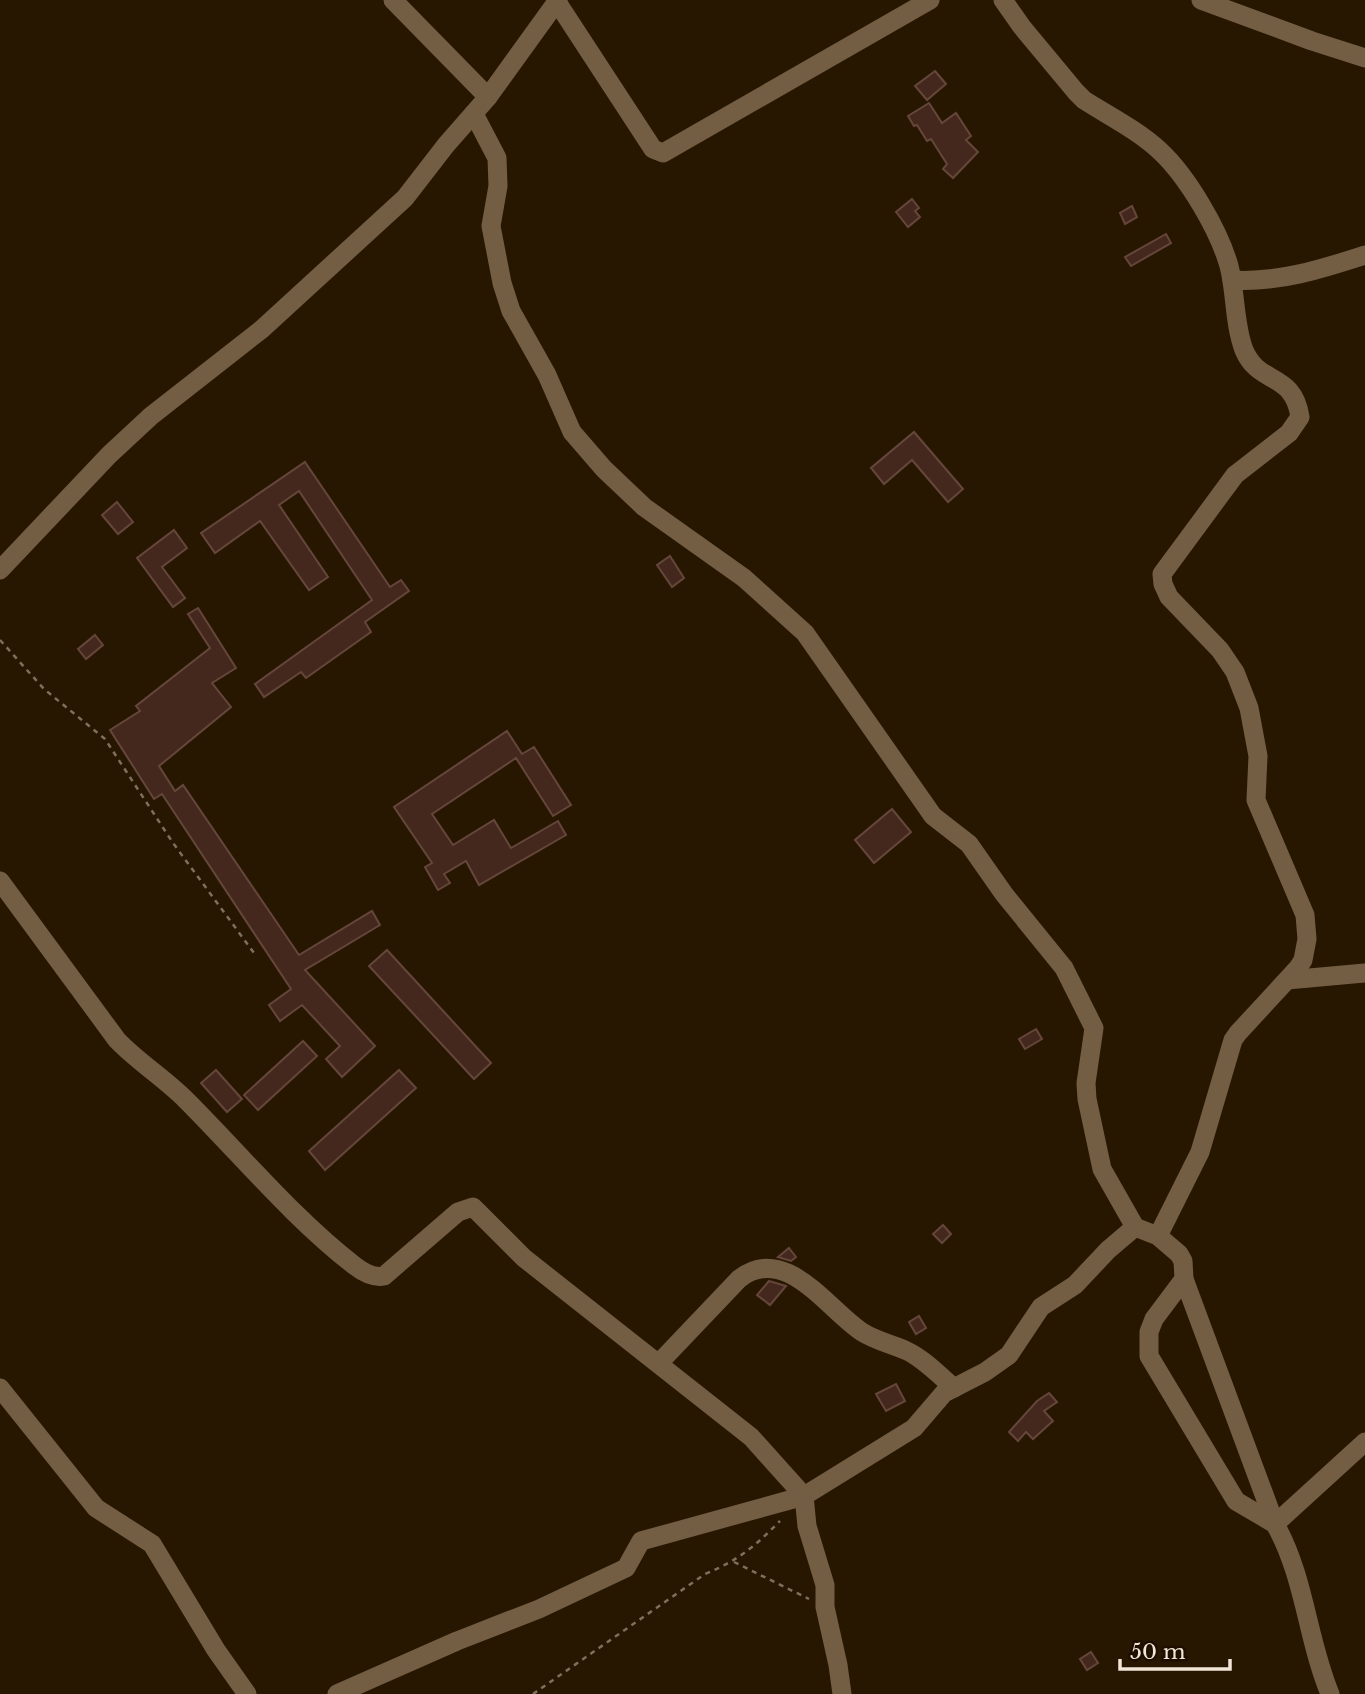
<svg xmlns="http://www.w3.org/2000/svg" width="1365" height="1694" viewBox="0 0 1365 1694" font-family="'Libre Baskerville',serif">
<rect width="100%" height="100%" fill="#281700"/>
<g fill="#44281e" stroke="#65463b" stroke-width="2">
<path d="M935 71 946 84 927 100 915 86Z"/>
<path d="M929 103 942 123 956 113 971 136 966 140 978 152 953 178 943 169 947 164 931 139 927 141 917 125 914 126 908 116Z"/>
<path d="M912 199 919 208 915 211 920 217 908 227 896 212Z"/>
<path d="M1132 206 1137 217 1125 224 1120 213Z"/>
<path d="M1166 234 1171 243 1131 266 1125 257Z"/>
<path d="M914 432 963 489 948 502 912 460 884 484 871 468Z"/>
<path d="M305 462 390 587 401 580 409 591 365 622 371 632 306 678 301 672 264 697 255 684 372 600 299 491 279 505 328 577 309 590 260 521 215 553 201 533Z"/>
<path d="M117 502 133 522 118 534 102 515Z"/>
<path d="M174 530 187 548 162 567 185 598 173 607 137 558Z"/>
<path d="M670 556 684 578 672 587 657 565Z"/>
<path d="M198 608 236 668 212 683 231 707 159 766 175 791 183 785 299 955 372 911 380 925 305 970 375 1046 342 1077 326 1059 340 1046 302 1005 280 1021 269 1005 291 989 162 794 154 799 110 730 140 711 136 706 210 648 188 614Z"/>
<path d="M95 635 103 645 86 659 78 649Z"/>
<path d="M507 731 522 754 534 747 571 805 553 816 516 758 432 814 453 845 494 820 511 848 558 821 566 835 479 885 466 861 444 874 450 883 438 890 425 867 432 863 394 807Z"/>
<path d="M892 809 911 832 874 863 855 840Z"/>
<path d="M387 950 491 1063 474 1079 369 966Z"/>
<path d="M1036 1029 1042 1039 1025 1049 1019 1039Z"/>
<path d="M303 1041 317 1056 258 1110 244 1095Z"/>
<path d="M216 1070 242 1099 227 1112 201 1083Z"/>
<path d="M399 1070 416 1088 325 1170 309 1151Z"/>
<path d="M943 1225 951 1234 942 1243 933 1234Z"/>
<path d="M789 1248 796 1257 791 1261 778 1257Z"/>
<path d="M769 1281 786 1286 770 1305 757 1295Z"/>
<path d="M919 1316 926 1328 916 1334 909 1322Z"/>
<path d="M896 1384 905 1401 886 1411 876 1394Z"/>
<path d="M1049 1393 1057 1402 1044 1411 1053 1421 1033 1439 1026 1432 1018 1441 1009 1432 1037 1401Z"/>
<path d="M1091 1652 1098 1663 1087 1670 1080 1659Z"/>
</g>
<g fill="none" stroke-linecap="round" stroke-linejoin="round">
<g stroke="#7f705d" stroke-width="2.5" stroke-dasharray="5 5" stroke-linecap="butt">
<path d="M0 640 44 689 105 739 173 843 254 953"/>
<path d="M734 1562 809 1599"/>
<path d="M533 1694 705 1574C739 1560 754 1547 780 1521"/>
</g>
<g stroke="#735e44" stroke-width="19">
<path d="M393 0 488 97"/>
<path d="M1003 0 1022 27 1076 92 1084 100C1109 116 1139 131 1160 151 1187 176 1219 230 1229 266 1236 293 1234 324 1244 350 1259 386 1293 371 1300 417L1289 433 1235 475 1162 574 1163 584 1169 597 1220 650 1235 672 1249 708 1258 756 1256 800 1305 915 1307 939 1303 960 1298 968 1238 1033 1233 1040 1200 1152 1158 1236"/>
<path d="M1201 0 1312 41 1365 58"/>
<path d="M557 2 653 149 663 153 930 0"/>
<path d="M474 114 497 158 498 186 491 226 502 283 511 311 547 375 572 432 604 469 644 507 744 578 805 633 933 816 969 844 1004 894 1064 968 1094 1028 1086 1083 1087 1099 1102 1169 1135 1227 1158 1236 1179 1254 1183 1261 1184 1279 1154 1319 1149 1332V1356L1236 1501 1275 1524"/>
<path d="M1232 280C1278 283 1322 269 1365 255"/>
<path d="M0 570 109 455 151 416 262 329 405 198 446 145 488 97 558 0"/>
<path d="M0 881 117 1040C138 1062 164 1078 186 1100 240 1154 295 1220 355 1266 364 1273 373 1278 384 1276L458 1212 473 1207 524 1258 751 1437 804 1496 807 1526 825 1585V1607L838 1665 842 1694"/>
<path d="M1287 980 1365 973"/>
<path d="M1184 1279 1275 1524C1305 1577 1307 1639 1330 1694"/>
<path d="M659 1363 739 1279C785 1242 828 1310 862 1332 876 1341 892 1344 907 1351 924 1359 940 1376 954 1388"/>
<path d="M0 1388 96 1508 152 1544 216 1650 247 1694"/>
<path d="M1275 1524 1365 1442"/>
<path d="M337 1694 457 1641 539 1609 626 1568 641 1541 804 1496 914 1428 944 1393 985 1372 1009 1355 1041 1307 1075 1285 1108 1250 1135 1227"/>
</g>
</g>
<path d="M1120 1659v10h110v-10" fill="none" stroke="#f1e5d7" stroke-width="3.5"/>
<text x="1130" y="1659" font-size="21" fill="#f1e5d7" stroke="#1e0e00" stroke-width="5" paint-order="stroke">50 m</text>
</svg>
